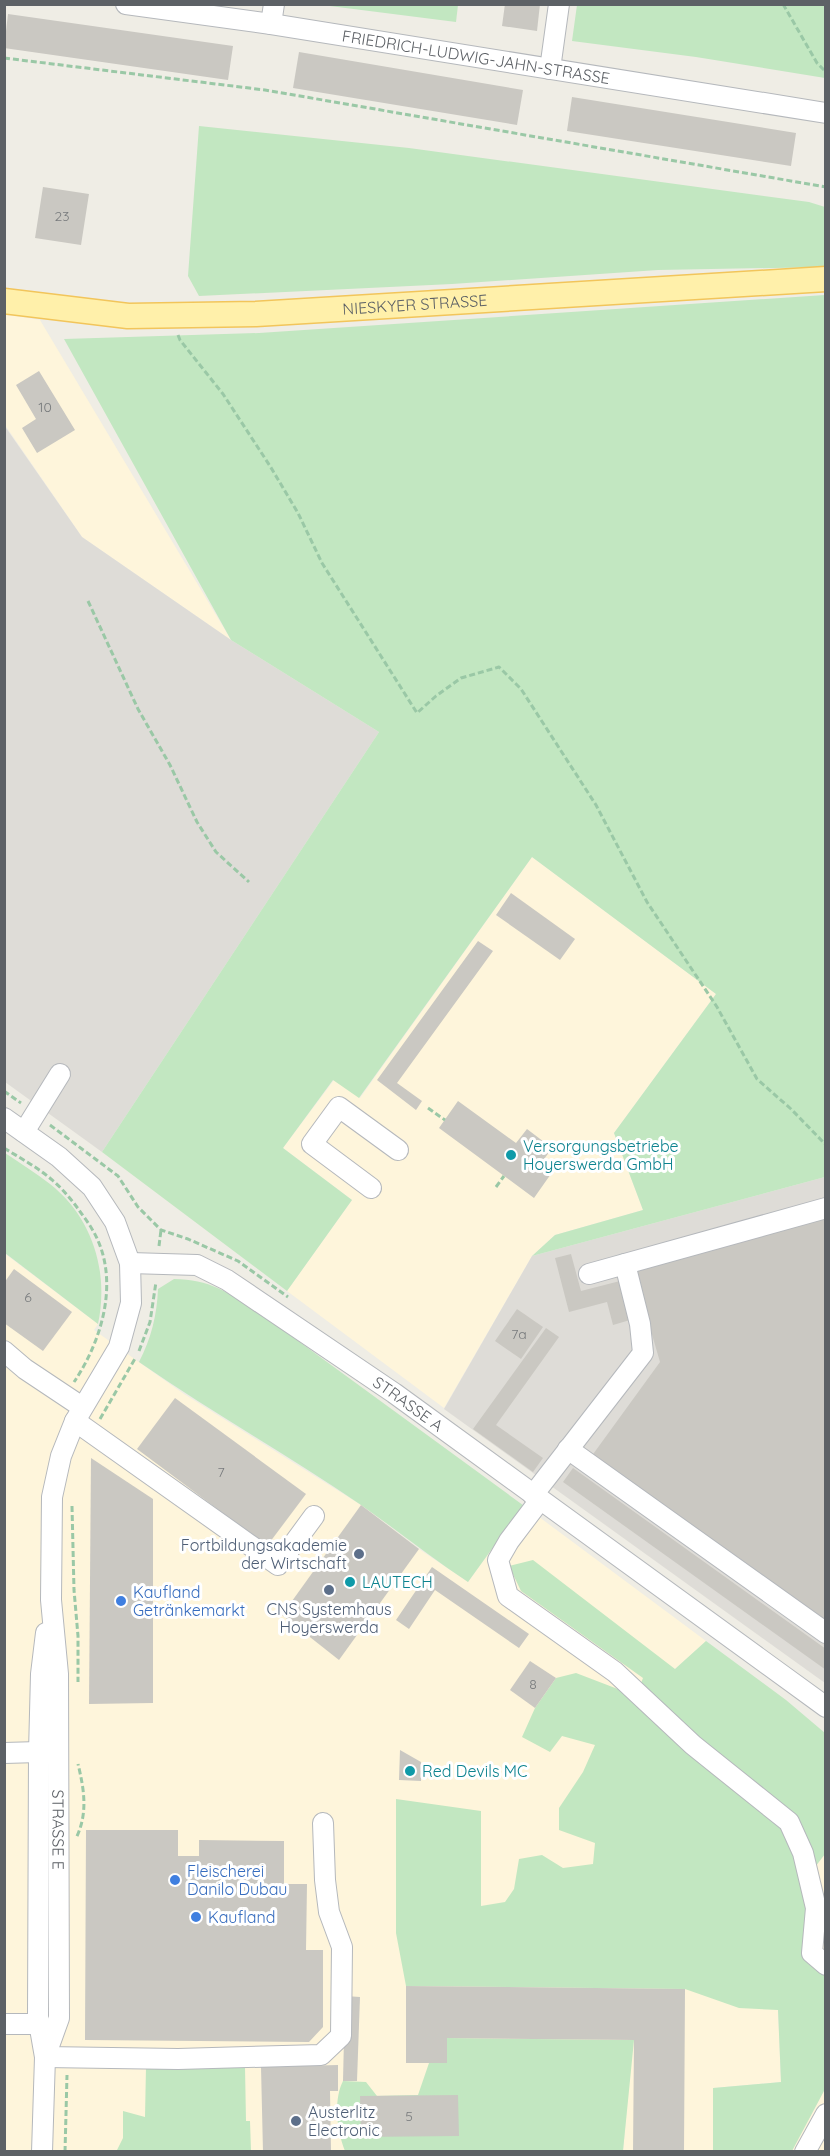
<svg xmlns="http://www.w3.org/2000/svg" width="830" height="2156" viewBox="0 0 830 2156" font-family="Quicksand,sans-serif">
<rect width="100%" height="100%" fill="#efede5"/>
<g fill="#fef5db">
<path d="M4 314 40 320 231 640 82 537 5 425Z"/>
<path d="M532 857 716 994 614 1133 643 1210 555 1235 532 1256 444 1408 287 1291 352 1200 283 1148 334 1080 360 1098Z"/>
<path d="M4 1253 98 1324 94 1330 143 1365 184 1394 361 1505 419 1549 468 1582 502 1535 527 1508 706 1641 675 1669 778 2010 781 2082 713 2088V2151H623L633 2040 466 2140 362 2152 5 2151Z"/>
<path d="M825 1854V1960L810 1924 812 1871Z"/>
<path d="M825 2089V2151H792Z"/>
</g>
<g fill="#dedcd7">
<path d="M4 425 82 537 231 640 379 732 102 1152 5 1082Z"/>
<path d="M825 1177V1683L444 1409 532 1256Z"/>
</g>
<g fill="#c2e7c1">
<path d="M322 5H458L456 22Z"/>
<path d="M577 5H825V78L696 57 572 41Z"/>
<path d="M199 126 409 148 809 202 825 207V267L658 270 452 284 199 296 188 276Z"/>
<path d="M825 295V1177L532 1256 555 1235 643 1210 614 1133 716 994 532 857 359 1098 333 1080 283 1148 352 1200 287 1291 102 1152 379 732 231 640 64 339 259 333Z"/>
<path d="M5 1153C20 1163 36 1173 50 1184 93 1218 109 1272 98 1324L5 1253Z"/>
<path d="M174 1279C212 1279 234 1296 264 1316L527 1508 502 1535 468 1582C431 1558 397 1530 361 1505 288 1455 211 1412 139 1362 151 1339 157 1315 158 1289Z"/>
<path d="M533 1560 675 1669 706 1641 786 1700 825 1733V1854L812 1871 810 1924 825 1960V2089L792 2151H713V2088L781 2082 778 2010 739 2008 685 1989 406 1986 396 1933V1799L481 1811V1906L505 1902 514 1889 519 1859 542 1855 563 1868 593 1864 595 1843 559 1830V1808L583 1772 595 1745 562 1736 550 1752 522 1737 535 1708 556 1678 576 1673 636 1696 643 1678 521 1591 509 1566Z"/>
<path d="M447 2038 634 2040 623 2151H345C337 2131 333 2101 343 2081L366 2082 377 2096 418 2095 429 2063Z"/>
<path d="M146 2067H245L246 2121H250L251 2151 116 2152 123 2138V2111L145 2117Z"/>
</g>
<g fill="#cac8c2">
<path d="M505 4H540L537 31 502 26Z"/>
<path d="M8 14 233 46 228 80 4 48Z"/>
<path d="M299 52 523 90 517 125 293 88Z"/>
<path d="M572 97 796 133 791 166 567 131Z"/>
<path d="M43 187 89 194 81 245 35 238Z"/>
<path d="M39 371 75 430 37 453 22 428 36 419 16 385Z"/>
<path d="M511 893 575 939 560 960 496 915Z"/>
<path d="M478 941 493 951 397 1083 422 1101 416 1110 377 1080Z"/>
<path d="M458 1101 516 1143 527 1129 552 1148 542 1162 553 1171 534 1198 439 1128Z"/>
<path d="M826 1217V1627L591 1457 660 1362 633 1269Z"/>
<path d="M571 1254 581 1291 620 1281 630 1320 613 1325 607 1302 569 1312 555 1258Z"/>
<path d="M14 1269 72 1312 43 1351 4 1323V1283Z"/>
<path d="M517 1309 543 1327 521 1359 495 1341Z"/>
<path d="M546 1328 559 1337 496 1425 543 1458 533 1472 473 1429Z"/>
<path d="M175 1398 306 1494 267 1546 137 1449Z"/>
<path d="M91 1458 153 1499V1703L89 1704Z"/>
<path d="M573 1468 826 1649V1670L563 1482Z"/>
<path d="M361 1505 419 1549 339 1660 282 1615Z"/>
<path d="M432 1567 529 1634 519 1648 435 1590 409 1629 396 1620Z"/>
<path d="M530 1661 556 1678 535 1708 510 1690Z"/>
<path d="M400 1750 421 1762V1781L399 1780Z"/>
<path d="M86 1830H178V1856H199V1840L284 1841V1884H307L306 1950H323V2027L309 2042 85 2040Z"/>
<path d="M406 1986 685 1989 684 2152H633L634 2040 447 2038V2063H406Z"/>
<path d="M345 1996 360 1997 357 2081H343Z"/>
<path d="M338 2065V2091H330L331 2152H263L261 2067Z"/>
<path d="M458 2095 459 2136 361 2137 360 2096Z"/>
</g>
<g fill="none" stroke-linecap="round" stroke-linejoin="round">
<defs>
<g id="minor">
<path id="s1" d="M126 4 271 24 826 113"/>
<path d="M271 24 274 4"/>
<path d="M550 69 559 4"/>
<path id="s2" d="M4 1118 59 1157 92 1187 115 1222 130 1263 131 1303 119 1347 75 1421 61 1456 52 1497 51 1600 58 1674 59 2018 45 2057"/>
<path d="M24 1132 60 1074"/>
<path d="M371 1188 312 1144 339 1107 398 1150"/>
<path id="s3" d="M130 1263 197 1265 227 1280 394 1393 826 1707"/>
<path d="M589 1274 826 1208"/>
<path d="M4 1351 25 1369 82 1407"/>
<path d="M75 1421 278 1565 314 1516"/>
<path d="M568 1449 826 1633"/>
<path d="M533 1495 643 1353 640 1324 625 1264"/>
<path d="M540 1500 509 1541 498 1560 508 1596 615 1672 693 1745 789 1822 803 1853 816 1908 812 1953 826 1965"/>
<path d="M4 1753 39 1752"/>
<path d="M4 2024H40"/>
<path d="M45 2057 178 2059 321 2055 341 2036 342 1947 329 1912 325 1880 323 1823"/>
<path d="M42 2152 45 2057 38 2017 39 1752 41 1674 46 1633"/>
<path d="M805 2152 826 2114"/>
</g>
<g id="major">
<path id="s4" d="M4 301 128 316 256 314 826 279"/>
</g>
</defs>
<use href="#minor" stroke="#b5b8bc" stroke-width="22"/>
<use href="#major" stroke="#f2c55b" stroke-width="27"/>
<g stroke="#9ac8a6" stroke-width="3" stroke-dasharray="6 3" stroke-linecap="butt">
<path d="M783 4 817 63 826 72"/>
<path d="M4 58 265 90 826 187"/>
<path d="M178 335 180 340 223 394 270 466 298 513 322 563 417 713 436 696 461 678 499 667 521 689 596 805 647 902 717 1007 757 1079 791 1109 826 1145"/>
<path d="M88 601 138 709 170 765 197 822 216 852 249 882"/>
<path d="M4 1091 21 1103"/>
<path d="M428 1108 445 1120"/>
<path d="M50 1125 118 1176 138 1207 161 1230 188 1239 238 1261 288 1297"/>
<path d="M4 1148C20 1158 37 1167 51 1179 61 1187 71 1199 79 1210 83 1216 88 1222 92 1229 121 1277 103 1339 74 1382"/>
<path d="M496 1187 504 1176"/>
<path d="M159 1246 161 1230"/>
<path d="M139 1351 150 1322 156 1282"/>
<path d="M100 1419 136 1357"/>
<path d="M72 1506 74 1590 78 1636V1682"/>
<path d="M77 1836C88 1812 84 1789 78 1764"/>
<path d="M65 2152 67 2075"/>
</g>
<use href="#minor" stroke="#fff" stroke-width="20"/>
<use href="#major" stroke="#fff0aa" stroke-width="24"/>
</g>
<g fill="#0f9aa8" stroke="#fff" stroke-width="2">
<circle cx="511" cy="1155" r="6"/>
<circle cx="350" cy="1582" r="6"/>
<circle cx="410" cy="1771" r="6"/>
</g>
<g fill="#5c6f8a" stroke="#fff" stroke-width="2">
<circle cx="359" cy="1554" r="6"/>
<circle cx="329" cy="1590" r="6"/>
<circle cx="296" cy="2121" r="6"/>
</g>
<g fill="#3f7fe0" stroke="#fff" stroke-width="2">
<circle cx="121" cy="1601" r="6"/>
<circle cx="175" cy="1880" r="6"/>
<circle cx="196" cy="1917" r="6"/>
</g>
<g text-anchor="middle" stroke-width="6" stroke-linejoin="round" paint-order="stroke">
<g font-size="14" fill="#787b7d">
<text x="62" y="221">23</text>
<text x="45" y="412">10</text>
<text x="28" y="1302">6</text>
<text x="519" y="1339">7a</text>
<text x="221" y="1477">7</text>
<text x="533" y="1689">8</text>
<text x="409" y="2121">5</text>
</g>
<g font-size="16" fill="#5d6166" stroke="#fff">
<text dy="6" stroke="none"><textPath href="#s1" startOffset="354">FRIEDRICH-LUDWIG-JAHN-STRASSE</textPath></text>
<text dy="6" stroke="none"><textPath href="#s4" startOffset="412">NIESKYER STRASSE</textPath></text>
<text dy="6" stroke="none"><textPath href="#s3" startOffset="320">STRASSE A</textPath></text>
<text dy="6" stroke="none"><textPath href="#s2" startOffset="782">STRASSE E</textPath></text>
</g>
<g font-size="16" fill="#0d838f" stroke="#fff" text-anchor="start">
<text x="523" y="1152">Versorgungsbetriebe<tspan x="523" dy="18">Hoyerswerda GmbH</tspan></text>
<text x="362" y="1588">LAUTECH</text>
<text x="422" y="1777">Red Devils MC</text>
</g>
<g font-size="16" fill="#4e5e75" stroke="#fff" text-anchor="end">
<text x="347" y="1551">Fortbildungsakademie<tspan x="347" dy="18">der Wirtschaft</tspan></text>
<text x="329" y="1615" text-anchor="middle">CNS Systemhaus<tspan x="329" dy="18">Hoyerswerda</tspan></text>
<text x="308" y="2118" text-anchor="start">Austerlitz<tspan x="308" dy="18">Electronic</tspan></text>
</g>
<g font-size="16" fill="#366cbe" stroke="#fff" text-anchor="start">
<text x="133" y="1598">Kaufland<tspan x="133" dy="18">Getränkemarkt</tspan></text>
<text x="187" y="1877">Fleischerei<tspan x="187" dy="18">Danilo Dubau</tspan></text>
<text x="208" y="1923">Kaufland</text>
</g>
</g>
<rect width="830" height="2156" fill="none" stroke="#5d6166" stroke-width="12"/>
</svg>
